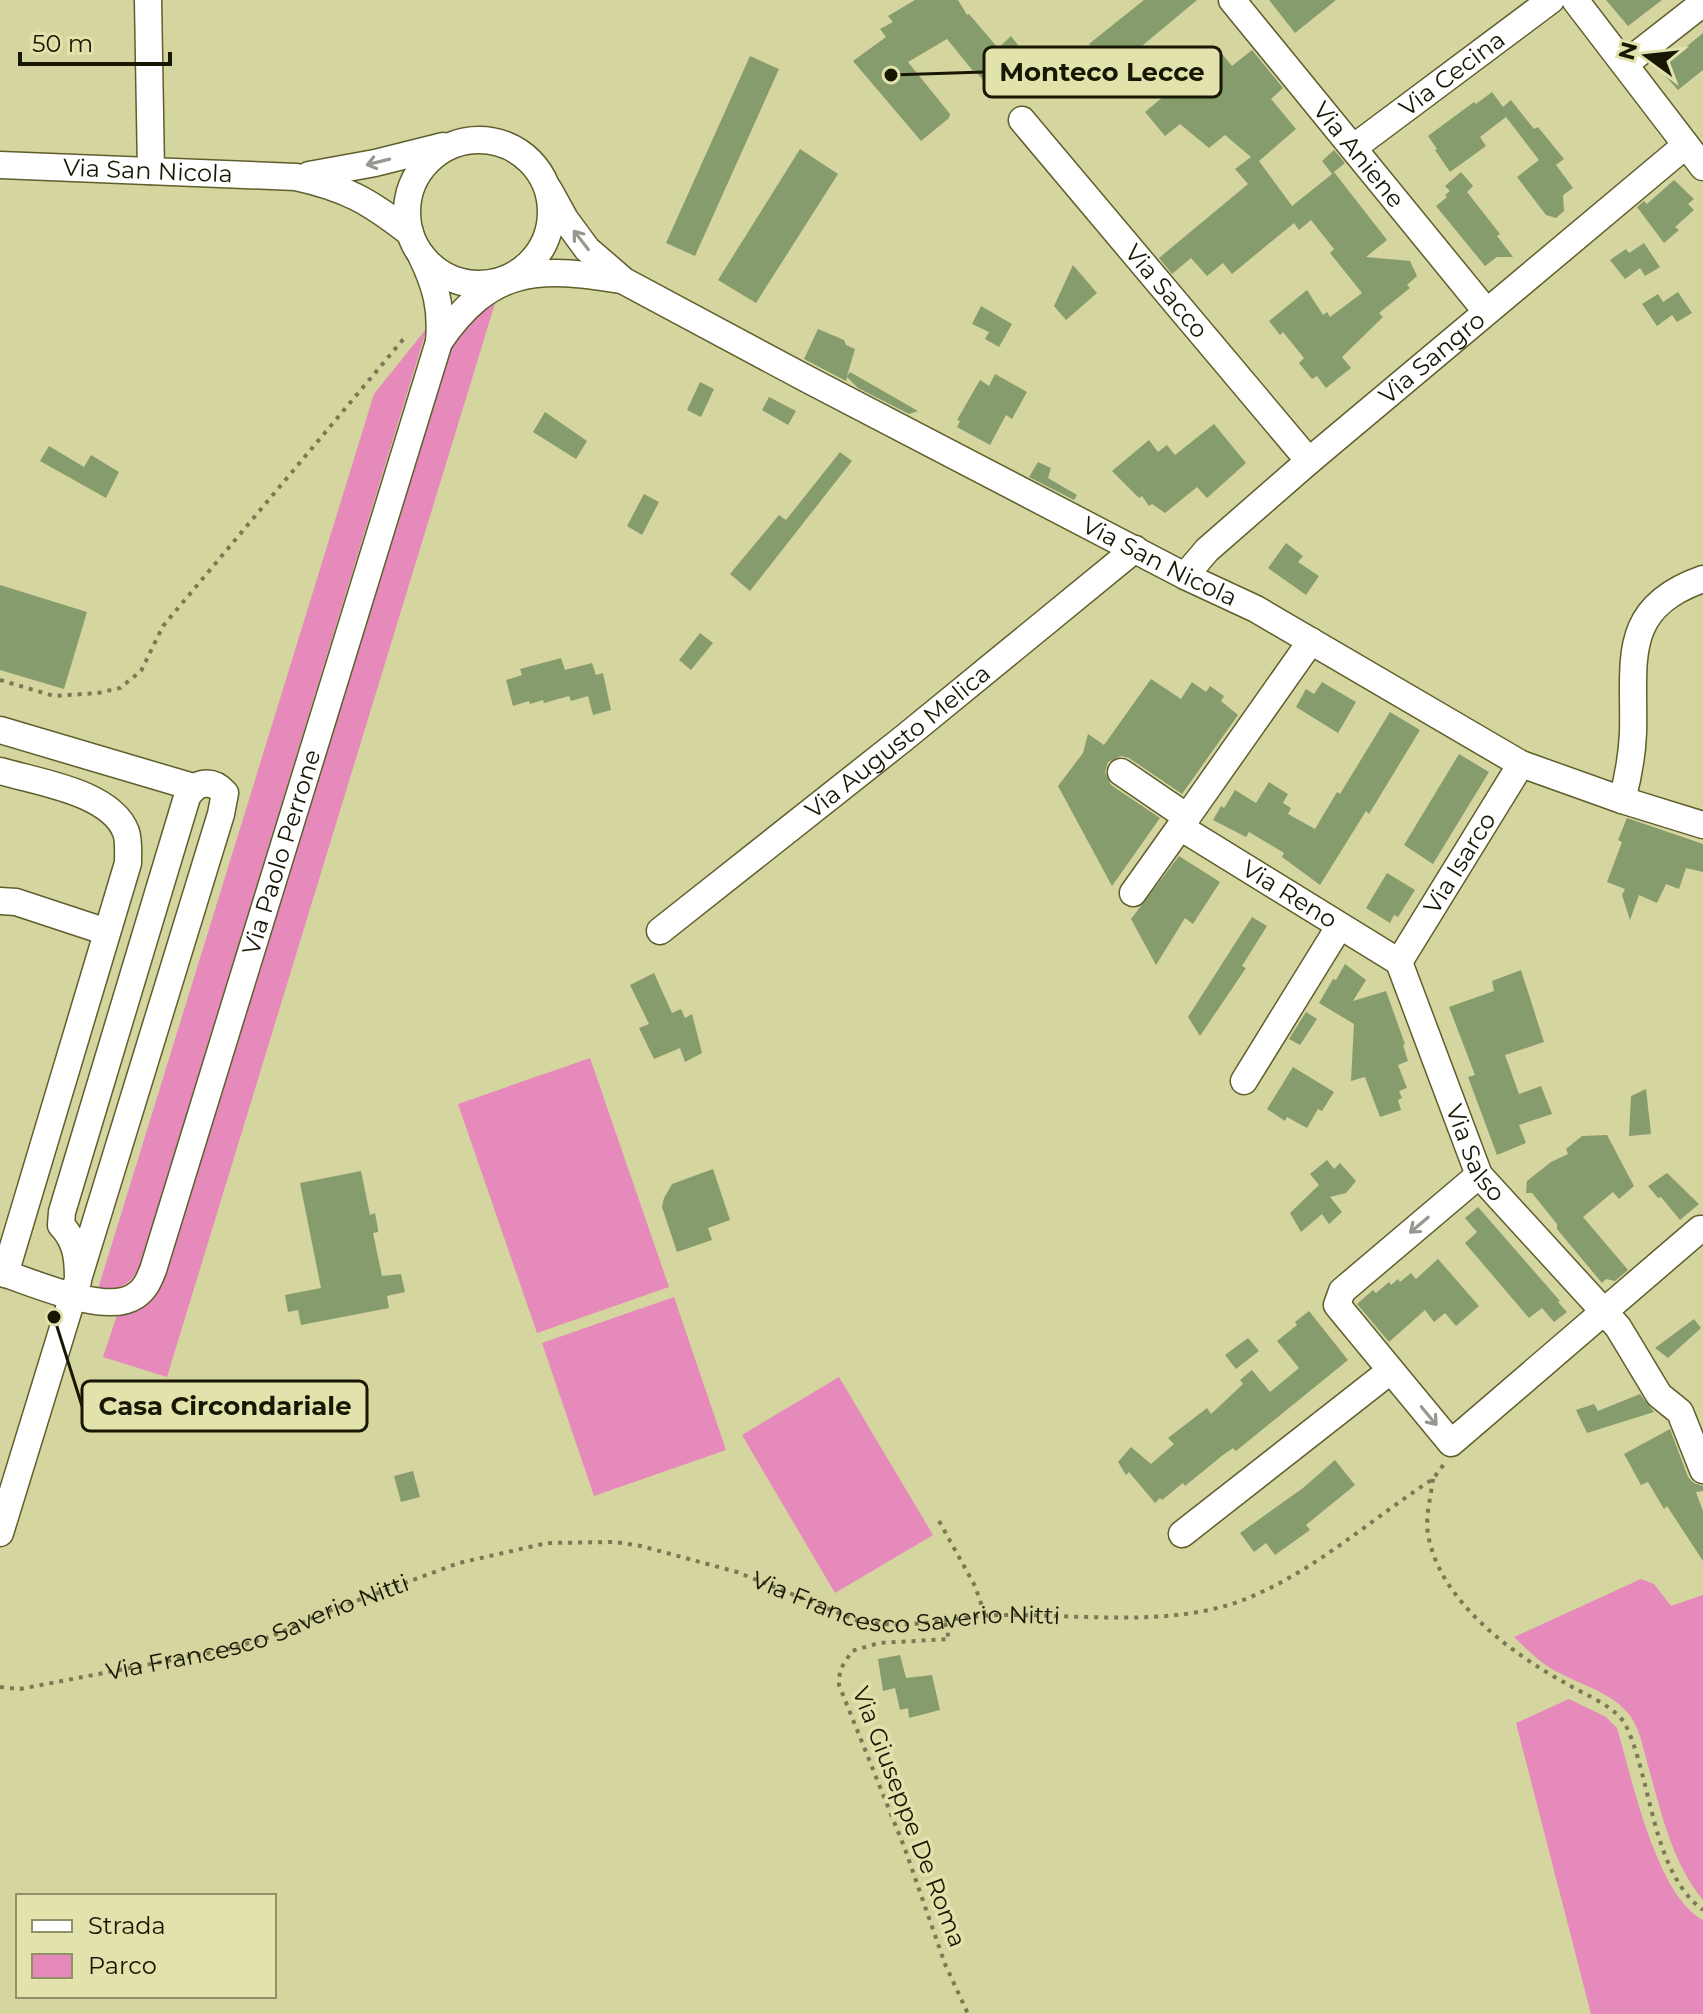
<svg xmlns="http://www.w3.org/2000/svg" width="1703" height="2014" viewBox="0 0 1703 2014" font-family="Montserrat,sans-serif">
<rect width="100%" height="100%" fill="#d5d5a0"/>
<g fill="#e58abb">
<path d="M496 300 167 1377 103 1357 117 1315 135 1310 454 331Z"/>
<path d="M427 328 142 1260C134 1282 122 1292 98 1289L374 394Z"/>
<path d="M590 1058 669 1287 537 1333 458 1104Z"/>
<path d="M674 1297 726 1450 594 1496 542 1343Z"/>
<path d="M839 1377 933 1535 835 1593 742 1435Z"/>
<path d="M1641 1579 1654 1584 1671 1606 1703 1595V1900C1672 1862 1662 1815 1649 1769 1644 1752 1641 1732 1631 1717 1614 1692 1577 1684 1552 1669 1538 1661 1526 1648 1514 1637Z"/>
<path d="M1569 1699 1606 1717 1617 1728C1632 1778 1656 1895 1703 1920V2014H1591L1516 1723Z"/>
</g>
<g fill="#879c6d">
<path d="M915 0H958L967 15 969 14 998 48 1011 36 1025 54 990 83 984 81 974 70 973 71 947 39 908 62 950 114 949 118 921 141 853 61 886 37 880 29 893 22 888 16Z"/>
<path d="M1144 0H1197L1112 71 1089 44Z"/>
<path d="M1269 0H1336L1295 33Z"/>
<path d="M1606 0H1662L1628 26Z"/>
<path d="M1703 33V70L1678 90 1659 69Z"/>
<path d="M1219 50 1232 66 1252 50 1283 88 1271 99 1296 129 1259 161 1292 206 1332 174 1322 161 1334 150 1345 163 1334 172 1387 240 1366 257 1410 261 1417 276 1407 285 1410 288 1379 313 1383 317 1342 357 1351 368 1326 388 1317 376 1312 379 1299 363 1304 358 1283 332 1280 335 1269 321 1307 290 1323 315 1327 312 1330 317 1362 293 1330 253 1334 249 1311 220 1299 230 1294 223 1232 274 1223 263 1207 276 1191 258 1172 274 1159 258 1248 184 1235 169 1251 157 1225 135 1209 148 1180 124 1165 136 1145 112Z"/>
<path d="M750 56 779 69 695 256 666 243Z"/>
<path d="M1492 92 1503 107 1511 100 1534 129 1538 127 1564 159 1556 165 1573 188 1563 195 1564 211 1556 218 1546 215 1517 177 1539 160 1506 117 1480 137 1486 146 1450 172 1435 150 1437 149 1428 136 1474 102 1476 104Z"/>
<path d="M800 149 838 174 756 303 718 280Z"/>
<path d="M1461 172 1473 186 1467 192 1500 234 1497 236 1513 257H1497L1485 266 1436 206 1447 197 1445 195 1450 191 1445 186Z"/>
<path d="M1674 180 1694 199 1688 204 1694 210 1675 227 1679 230 1664 243 1637 207 1644 201 1647 204Z"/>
<path d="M1644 243 1660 267 1645 276 1640 268 1625 279 1610 260 1626 249 1629 253Z"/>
<path d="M1073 265 1097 293 1066 320 1054 306Z"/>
<path d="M1678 292 1692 313 1677 322 1672 315 1657 326 1642 304 1658 294 1663 302Z"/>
<path d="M981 306 1012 324 999 347 985 339 989 332 972 324Z"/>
<path d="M818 329 844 340 846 345 855 349 847 376 850 372 918 411 909 414 858 388 847 377 846 381 804 359Z"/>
<path d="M995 374 1027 392 1012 419 1006 415 990 445 957 427 960 421 957 420 980 380 989 386Z"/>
<path d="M700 382 714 389 701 417 687 410Z"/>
<path d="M769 397 796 411 788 425 762 410Z"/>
<path d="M545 412 587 441 576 459 533 432Z"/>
<path d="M1214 424 1246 463 1207 498 1197 487 1165 513 1152 504 1149 506 1142 496 1139 498 1112 471 1149 440 1158 452 1167 445 1175 455Z"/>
<path d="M49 446 84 467 91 455 119 472 106 498 40 461Z"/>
<path d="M840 452 852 461 750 591 730 574 779 515 786 520Z"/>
<path d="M1038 462 1051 468 1048 478 1077 495 1074 500 1029 477Z"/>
<path d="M644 494 659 502 642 535 627 526Z"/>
<path d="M1286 543 1303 556 1298 562 1319 576 1306 595 1268 568Z"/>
<path d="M0 585 87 612 64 689 0 670Z"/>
<path d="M700 633 713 643 691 670 679 660Z"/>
<path d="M561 658 565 670 592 663 596 675 603 673 611 710 593 715 588 696 571 701 569 696 544 703 543 700 530 704 529 701 513 706 506 680 522 675 520 669Z"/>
<path d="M1151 679 1181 699 1192 682 1206 692 1210 686 1224 696 1221 701 1238 715 1182 794 1129 758 1121 756 1108 762 1105 772 1111 785 1160 818 1112 886 1058 786 1083 753 1088 734 1104 745Z"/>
<path d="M1322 682 1356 702 1338 733 1296 707 1306 689 1314 694Z"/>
<path d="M1390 712 1420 730 1369 814 1366 811 1320 885 1282 857 1284 853 1249 832 1246 837 1213 820 1221 806 1224 808 1235 790 1256 803 1269 782 1288 794 1283 803 1291 808 1288 814 1315 829 1337 792 1340 794Z"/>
<path d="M1459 754 1489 772 1433 864 1404 845Z"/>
<path d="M1627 818 1703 844V872L1686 868 1679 889 1666 884 1657 903 1639 895 1630 920 1622 895 1625 889 1607 882 1622 842 1618 840Z"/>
<path d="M1179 856 1220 882 1193 924 1185 918 1156 965 1131 919Z"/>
<path d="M1387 873 1415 890 1398 917 1394 915 1390 923 1366 908Z"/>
<path d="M1252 917 1267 926 1242 966 1246 968 1200 1036 1188 1017Z"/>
<path d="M1345 964 1366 980 1353 1001 1386 991 1405 1044 1403 1045 1408 1061 1398 1065 1407 1088 1399 1091 1402 1098 1398 1100 1401 1110 1380 1117 1365 1077 1351 1081 1354 1024 1319 1003 1333 979 1336 980Z"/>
<path d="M1521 970 1544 1042 1505 1055 1519 1094 1541 1086 1552 1114 1519 1125 1526 1143 1497 1155 1468 1077 1475 1075 1449 1007 1494 991 1492 981Z"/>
<path d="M654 973 672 1013 681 1009 685 1018 692 1014 702 1053 685 1062 680 1048 654 1059 639 1028 649 1024 630 985Z"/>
<path d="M1306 1012 1317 1019 1300 1045 1289 1039Z"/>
<path d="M1293 1067 1334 1092 1322 1111 1318 1109 1307 1128 1287 1117 1285 1121 1267 1109Z"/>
<path d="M1646 1089 1651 1134 1629 1136 1631 1096Z"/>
<path d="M1607 1135 1634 1186 1619 1199 1613 1192 1583 1217 1628 1270 1615 1281 1606 1279 1602 1283 1557 1229V1224L1532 1193H1526L1527 1181 1551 1162 1568 1154 1566 1149 1582 1136Z"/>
<path d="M1327 1160 1334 1169 1340 1163 1356 1181 1346 1193 1330 1197 1342 1212 1329 1224 1322 1214 1301 1232 1290 1213 1319 1185 1310 1174Z"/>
<path d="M713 1169 730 1220 708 1228 712 1240 677 1252 662 1207 664 1198 672 1184Z"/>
<path d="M361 1171 370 1215 375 1213 378 1229V1232L373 1233 382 1276 401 1274 405 1292 387 1296 389 1308 301 1325 298 1310 288 1312 285 1295 321 1288 300 1183Z"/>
<path d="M1667 1173 1699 1204 1680 1220 1661 1197 1658 1198 1648 1186Z"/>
<path d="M1478 1207 1560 1301 1558 1302 1567 1312 1554 1322 1542 1308 1529 1318 1465 1243 1477 1232 1465 1218Z"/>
<path d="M1438 1259 1479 1306 1456 1326 1445 1313 1434 1322 1425 1310 1389 1342 1357 1304 1373 1290 1376 1293 1389 1282 1391 1285 1398 1279 1400 1282 1411 1273 1416 1279Z"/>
<path d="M1309 1311 1348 1360 1236 1451 1233 1448 1223 1455 1185 1486 1183 1483 1162 1500 1160 1498 1155 1503 1129 1472 1126 1475 1118 1462 1131 1447 1151 1464 1174 1444 1168 1438 1207 1408 1211 1414 1243 1384 1240 1380 1252 1370 1270 1392 1299 1368 1277 1341 1297 1325 1295 1322Z"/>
<path d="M1694 1319 1701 1328 1668 1358 1655 1348Z"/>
<path d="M1248 1338 1259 1351 1236 1369 1225 1355Z"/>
<path d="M1640 1394 1654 1412 1587 1433 1576 1410 1594 1404 1598 1411Z"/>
<path d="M1670 1429 1688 1477 1694 1483 1703 1486V1491L1696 1492 1703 1511V1561L1667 1506 1664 1509 1648 1482 1641 1485 1624 1454Z"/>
<path d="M1335 1460 1355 1485 1306 1525 1310 1530 1275 1555 1266 1543 1254 1552 1240 1533 1303 1488Z"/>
<path d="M413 1471 420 1497 401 1502 394 1476Z"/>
<path d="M900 1655 906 1678 932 1675 940 1710 909 1718 908 1708 900 1710 895 1688 883 1691 878 1659Z"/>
</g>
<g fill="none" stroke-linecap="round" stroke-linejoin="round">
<defs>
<g id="minor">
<path d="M148 0 151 171"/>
<path id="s2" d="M1232 0 1486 311"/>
<path d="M1575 0 1703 167"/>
<path d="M1625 64 1703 3"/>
<path id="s3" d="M1022 120 1309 461"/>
<circle cx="479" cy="212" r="72"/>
<path id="s4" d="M1353 148 1551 0"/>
<path id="s5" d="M0 165 296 177C346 188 369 201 410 233"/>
<path d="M309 175 375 163 443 146"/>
<path id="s6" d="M549 190 565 219 587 249 624 281 807 379 1185 576 1256 609 1521 764 1622 800 1703 825"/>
<path d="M439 342C490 267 537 266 621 280"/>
<path id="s7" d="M1185 576 1207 550 1309 461 1686 145"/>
<path id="s8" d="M1311 641 1180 827 1399 962"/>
<path d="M0 730 193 787"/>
<path d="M0 771C37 782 111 792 126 832 129 840 128 853 128 863L5 1274"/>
<path d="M1121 772 1187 817"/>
<path d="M1622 800C1628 778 1632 756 1633 733 1635 662 1619 608 1703 579"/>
<path d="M1133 893 1180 827"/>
<path d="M0 901 16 902 107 932"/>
<path id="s9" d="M660 931 904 738 1135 549"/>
<path id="s10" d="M1399 962 1479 1175 1618 1327 1659 1395 1680 1412 1703 1470"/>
<path id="s11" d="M1399 962 1521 764"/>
<path d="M1244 1081 1339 927"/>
<path d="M1479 1175 1342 1291 1337 1305 1451 1443 1700 1229"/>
<path id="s12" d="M0 1272C32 1282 106 1316 135 1296 145 1290 149 1280 153 1270L439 342C442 308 436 286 421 255"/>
<path d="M0 1533 221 814 225 793C212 779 196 781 187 797L62 1212 61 1225C77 1242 78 1259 78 1281"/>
<path d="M1182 1534 1390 1371"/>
</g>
</defs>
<use href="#minor" stroke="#5f5e2c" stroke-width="29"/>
<g stroke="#797954" stroke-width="4" stroke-dasharray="4 6" stroke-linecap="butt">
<path d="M0 680 54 696 98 693 120 688 141 671 163 626 406 336"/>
<path d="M1433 1479C1431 1496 1425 1517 1428 1534 1439 1601 1513 1655 1569 1685 1587 1696 1618 1707 1627 1728 1652 1782 1652 1872 1703 1910"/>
<path d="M939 1521 975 1586 985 1615"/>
<path d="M945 1623 949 1639 879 1643 852 1651 840 1670 839 1685 905 1849 945 1964 968 2014"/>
<path id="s1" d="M0 1687 20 1689 224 1650 270 1637 326 1612 459 1563 547 1543 615 1542 641 1546 737 1572 856 1620C912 1632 948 1616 1001 1615 1078 1614 1170 1628 1243 1600 1313 1573 1371 1519 1433 1479L1444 1464"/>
</g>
<use href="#minor" stroke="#fff" stroke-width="26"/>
</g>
<defs><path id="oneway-shaft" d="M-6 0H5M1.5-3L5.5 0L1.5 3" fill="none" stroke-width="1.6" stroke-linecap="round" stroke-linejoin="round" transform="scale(2)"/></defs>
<g stroke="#97978e">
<use href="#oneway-shaft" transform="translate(378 162) rotate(166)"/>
<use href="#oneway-shaft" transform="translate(581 240) rotate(-128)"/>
<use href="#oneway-shaft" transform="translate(1419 1225) rotate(140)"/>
<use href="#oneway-shaft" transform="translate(1429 1416) rotate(50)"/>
</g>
<g text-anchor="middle" stroke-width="7" stroke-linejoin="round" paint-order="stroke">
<g font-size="24" fill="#181704" stroke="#e2e2ac">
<text dy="8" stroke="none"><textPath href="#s4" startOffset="124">Via Cecina</textPath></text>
<text dy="8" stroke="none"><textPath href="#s2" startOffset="200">Via Aniene</textPath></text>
<text dy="8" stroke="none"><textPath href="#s5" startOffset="148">Via San Nicola</textPath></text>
<text dy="8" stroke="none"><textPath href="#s3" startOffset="224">Via Sacco</textPath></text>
<text dy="8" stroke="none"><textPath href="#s7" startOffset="330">Via Sangro</textPath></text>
<text dy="8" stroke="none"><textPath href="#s6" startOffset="724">Via San Nicola</textPath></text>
<text dy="8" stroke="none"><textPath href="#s9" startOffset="304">Via Augusto Melica</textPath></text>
<text dy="8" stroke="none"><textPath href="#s12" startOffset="610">Via Paolo Perrone</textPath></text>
<text dy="8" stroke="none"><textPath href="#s11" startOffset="116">Via Isarco</textPath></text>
<text dy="8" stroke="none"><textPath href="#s8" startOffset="356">Via Reno</textPath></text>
<text dy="8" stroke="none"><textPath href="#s10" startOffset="206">Via Salso</textPath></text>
<text dy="8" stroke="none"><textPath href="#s1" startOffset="938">Via Francesco Saverio Nitti</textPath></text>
<text dy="8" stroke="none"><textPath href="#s1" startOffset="266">Via Francesco Saverio Nitti</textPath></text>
<text transform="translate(909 1817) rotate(69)" y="8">Via Giuseppe De Roma</text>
</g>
</g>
<path fill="none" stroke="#181704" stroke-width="3" d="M891 75L984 72M54 1317L82 1406"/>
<g fill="#181704" stroke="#e2e2ac" stroke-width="3">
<circle cx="891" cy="75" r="8"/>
<circle cx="54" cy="1317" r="8"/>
</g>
<g fill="#e2e2ac" stroke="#181704" stroke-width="3">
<rect x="984" y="47" width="237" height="50" rx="8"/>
<rect x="82" y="1381" width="285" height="50" rx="8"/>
</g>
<g font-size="26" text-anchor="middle" font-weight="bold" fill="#181704">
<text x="1102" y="81">Monteco Lecce</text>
<text x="225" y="1415">Casa Circondariale</text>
</g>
<rect x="16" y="1894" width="260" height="104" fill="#e2e2ac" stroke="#919169" stroke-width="2"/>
<rect x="32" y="1920" width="40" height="12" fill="#ffffff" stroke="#919169" stroke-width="2"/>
<text x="88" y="1934" font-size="24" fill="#181704">Strada</text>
<rect x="32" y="1954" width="40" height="24" fill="#e58abb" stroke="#919169" stroke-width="2"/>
<text x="88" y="1974" font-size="24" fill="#181704">Parco</text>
<g transform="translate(1647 56) rotate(285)" stroke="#e2e2ac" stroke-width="6" paint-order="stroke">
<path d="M0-6L14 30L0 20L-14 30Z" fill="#181704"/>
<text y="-12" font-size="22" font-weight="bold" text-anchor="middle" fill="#181704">N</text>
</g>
<path d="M20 52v12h150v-12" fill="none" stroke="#181704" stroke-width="4"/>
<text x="32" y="52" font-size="24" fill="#181704" stroke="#e2e2ac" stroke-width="6" paint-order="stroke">50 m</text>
</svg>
